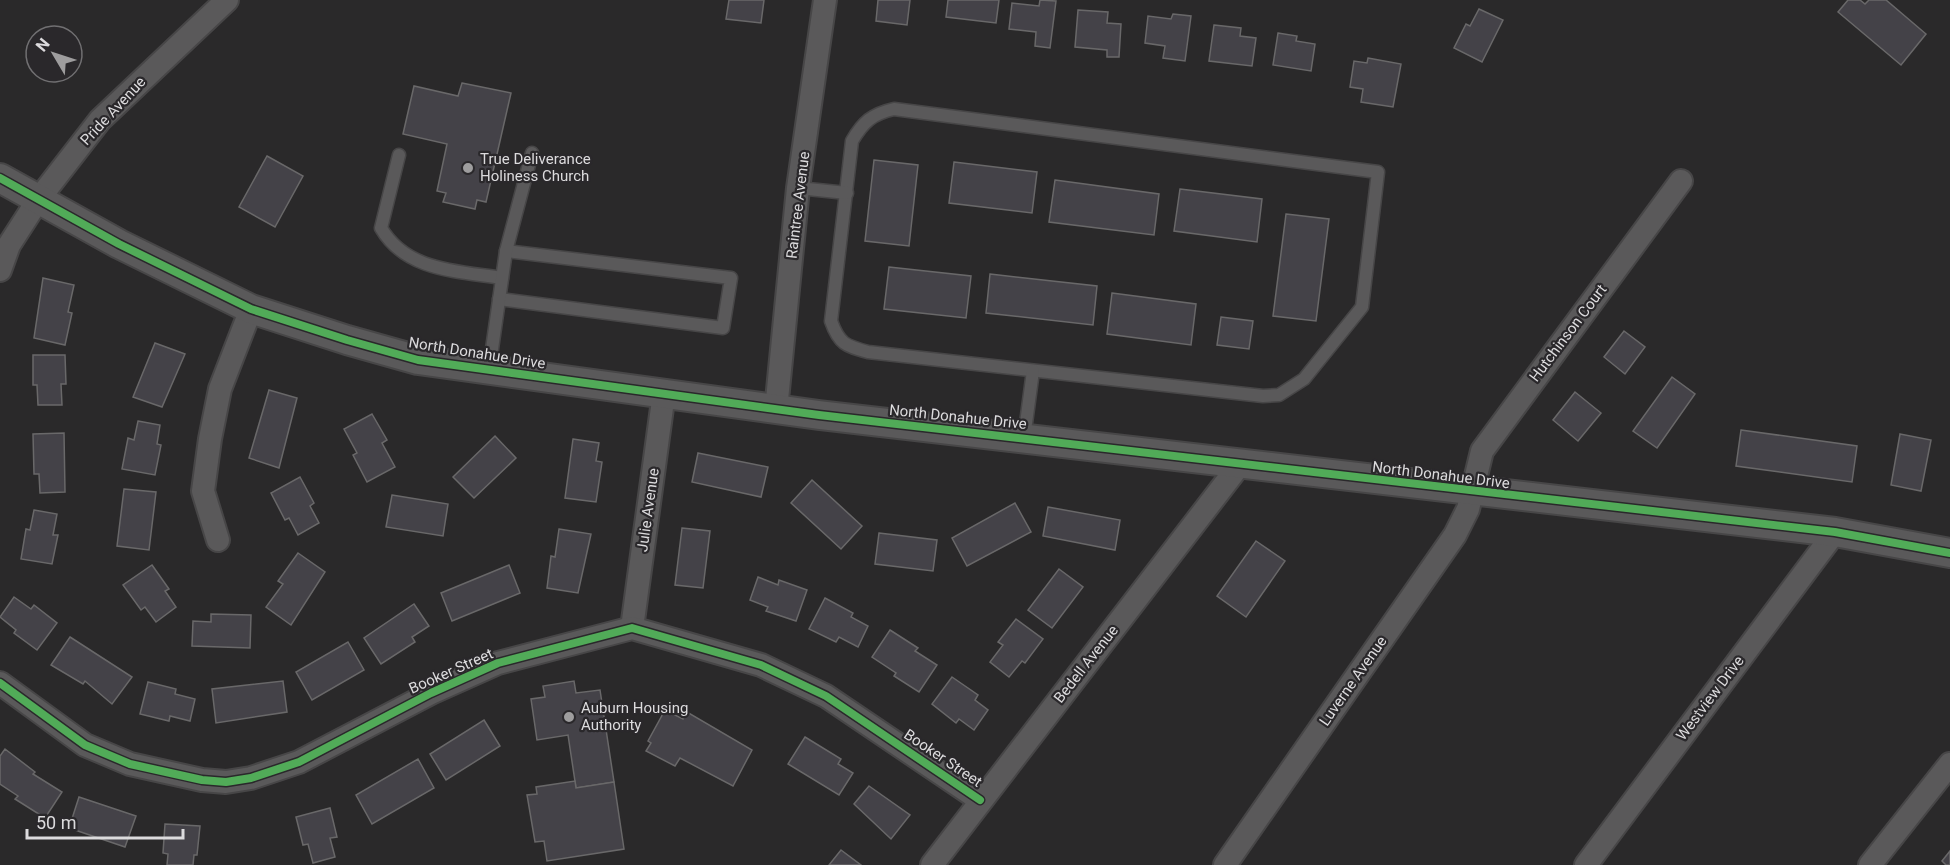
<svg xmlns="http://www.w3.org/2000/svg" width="1950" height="865" viewBox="0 0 1950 865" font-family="Roboto,sans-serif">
<rect width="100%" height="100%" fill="#2a292a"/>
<g fill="#444248" stroke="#696869" stroke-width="1.5">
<path d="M729 0H764L761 23 726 19Z"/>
<path d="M878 0H910L907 25 876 21Z"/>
<path d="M948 0H999L996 23 946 17Z"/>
<path d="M1040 0 1056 1 1050 48 1035 46 1036 32 1009 29 1012 3 1039 6Z"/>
<path d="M1848 0H1860L1865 4 1869 0H1886L1926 34 1901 65 1838 12Z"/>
<path d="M1479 9 1503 20 1482 62 1454 48 1466 24 1470 26Z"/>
<path d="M1078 10 1108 12 1107 23 1121 24 1119 57H1107V50L1075 47Z"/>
<path d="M1173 14 1191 16 1185 61 1163 58 1165 46 1145 43 1148 16 1171 19Z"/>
<path d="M1214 25 1241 28 1240 36 1256 38 1252 66 1209 61Z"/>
<path d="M1278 33 1297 36 1296 41 1315 44 1311 71 1273 65Z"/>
<path d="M1368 58 1401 64 1393 107 1361 102 1363 89 1350 87 1354 61 1367 63Z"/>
<path d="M462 83 511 93 486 202 477 200 475 209 443 202 446 193 437 191 447 144 403 134 414 86 458 96Z"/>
<path d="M267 156 303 176 275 227 239 207Z"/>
<path d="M874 160 918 165 909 246 865 241Z"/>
<path d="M954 162 1037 172 1032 213 949 203Z"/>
<path d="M1055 180 1159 194 1154 235 1049 222Z"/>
<path d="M1180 189 1262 199 1257 242 1174 231Z"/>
<path d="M1286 214 1329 219 1316 321 1273 316Z"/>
<path d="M889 267 971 276 966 318 884 309Z"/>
<path d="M990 274 1097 286 1093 325 986 313Z"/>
<path d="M43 278 74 285 68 312 72 313 65 345 34 338Z"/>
<path d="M1112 293 1196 304 1191 345 1107 334Z"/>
<path d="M1221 317 1253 321 1249 349 1217 345Z"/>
<path d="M1624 331 1645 347 1625 374 1604 357Z"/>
<path d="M155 343 185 354 162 407 133 397Z"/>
<path d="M33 355H65L66 384H61L62 405H38L37 385H33Z"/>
<path d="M1672 377 1695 394 1657 448 1633 431Z"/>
<path d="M269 390 297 398 279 468 249 458Z"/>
<path d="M1575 392 1601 413 1578 441 1553 420Z"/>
<path d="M372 414 387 440 382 443 395 467 367 482 353 455 357 453 344 429Z"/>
<path d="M138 421 160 425 157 444 161 445 155 475 122 469 128 438 134 440Z"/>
<path d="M1741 430 1857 446 1852 482 1736 466Z"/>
<path d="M64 433 65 492 40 493 39 474H34L33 434Z"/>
<path d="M1900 434 1931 440 1921 491 1891 485Z"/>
<path d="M495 436 516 458 474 498 453 477Z"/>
<path d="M573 439 599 443 596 461 602 462 596 502 565 498Z"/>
<path d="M698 453 768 467 761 497 692 482Z"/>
<path d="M300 477 314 503 310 506 319 523 298 535 289 518 285 520 271 493Z"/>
<path d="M812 480 862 526 841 549 791 503Z"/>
<path d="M124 489 156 492 149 550 117 546Z"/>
<path d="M392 495 448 504 443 536 386 527Z"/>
<path d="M1015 503 1031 532 967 566 952 538Z"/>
<path d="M1048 507 1120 520 1115 550 1043 536Z"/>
<path d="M34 510 57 514 53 535H58L52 564 21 559 26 529 30 530Z"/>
<path d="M682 528 710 531 703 588 675 585Z"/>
<path d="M559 529 591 534 578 593 547 588 551 556 555 557Z"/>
<path d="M879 533 937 540 933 571 875 564Z"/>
<path d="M1256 541 1285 561 1246 617 1217 596Z"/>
<path d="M298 553 325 572 291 625 266 607 283 584 278 581Z"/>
<path d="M152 565 169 589 165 591 176 607 156 622 145 607 141 610 123 585Z"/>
<path d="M509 565 520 593 452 621 441 593Z"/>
<path d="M1059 569 1083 587 1052 628 1028 610Z"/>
<path d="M758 577 778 585 779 580 807 590 796 621 766 611 768 607 750 600Z"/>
<path d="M14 597 31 609 34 605 57 623 37 650 14 633 16 630 0 617Z"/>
<path d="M825 598 853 613 851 617 868 626 858 647 839 637 836 642 809 629Z"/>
<path d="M414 604 429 626 412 637 415 642 381 664 364 638Z"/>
<path d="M211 614 251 615 250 648 192 646 193 621 211 622Z"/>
<path d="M1016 619 1043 639 1025 663 1022 661 1009 677 990 662 1003 645 998 642Z"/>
<path d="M890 630 918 648 915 651 937 665 919 692 894 676 896 673 872 657Z"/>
<path d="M70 637 132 677 112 704 85 681 83 684 51 665Z"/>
<path d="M348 642 364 670 312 700 296 672Z"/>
<path d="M952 677 978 695 975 700 988 710 974 730 959 719 956 723 932 704Z"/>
<path d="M283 681 287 712 216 723 212 689Z"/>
<path d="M574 681 576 693 600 690 614 782 576 788 568 735 537 740 531 699 545 697 543 686Z"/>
<path d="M148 682 176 689 175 694 195 699 190 721 170 716 169 721 140 714Z"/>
<path d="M665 710 683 719 687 712 752 750 733 786 680 758 675 766 646 751 651 743 648 741Z"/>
<path d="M484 720 500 746 446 780 430 754Z"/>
<path d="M805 737 841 759 838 764 853 773 839 795 788 764Z"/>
<path d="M5 749 35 772 33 774 62 792 45 818 15 799 18 796 0 784V756Z"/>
<path d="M418 759 434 788 372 824 356 795Z"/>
<path d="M575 781 576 788 614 782 624 849 547 861 544 841 535 842 527 795 537 794 536 787Z"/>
<path d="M869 786 910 815 891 839 854 804Z"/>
<path d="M79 797 136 816 125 847 69 828Z"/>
<path d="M330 808 337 837 330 838 335 857 313 863 308 844 303 845 296 817Z"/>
<path d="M165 824 200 826 197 855H194L193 865H167L168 854 163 853Z"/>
<path d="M841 850 861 865H829Z"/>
<path d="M1950 851V865H1946L1942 861Z"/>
</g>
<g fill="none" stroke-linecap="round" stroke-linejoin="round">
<defs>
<g id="service">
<path d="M894 109 1378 172 1362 307 1304 379 1279 395 1263 396 868 352C846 346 839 344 831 321L852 141C863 122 872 114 894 109Z"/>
<path d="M399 155 381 228C406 271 457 271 502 278"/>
<path d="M798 188 847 193"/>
<path d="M499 299 723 328 731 278 506 251"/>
<path d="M489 370 506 251 532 153"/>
<path d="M1024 438 1033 371"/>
</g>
<g id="minor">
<path d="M0 270 9 245 38 200 100 120 227 0"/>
<path d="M776 410 798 188 825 0"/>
<path d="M218 540 203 491 210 439 220 389 251 309"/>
<path d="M632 628 664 393"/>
<path d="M0 683 85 745 130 764 202 780 226 782 251 778 299 762 431 693 498 663 632 628 761 665 826 696 980 800"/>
<path d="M932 865 1241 463"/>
<path d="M1225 865 1455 535 1468 509 1482 451 1681 181"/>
<path d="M1586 865 1835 532"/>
<path d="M1870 865 1950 764"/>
</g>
<path id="tertiary" d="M0 178 119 244 251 309 347 340 418 360 819 415 1835 532 1950 553"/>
</defs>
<use href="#service" stroke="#474647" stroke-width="15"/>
<use href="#minor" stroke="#474647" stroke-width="26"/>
<use href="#tertiary" stroke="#474647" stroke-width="32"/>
<use href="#service" stroke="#5a595a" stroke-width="12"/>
<use href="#minor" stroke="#5a595a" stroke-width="22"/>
<use href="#tertiary" stroke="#5a595a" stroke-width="28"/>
<defs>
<g id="cycleway">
<path d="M0 178 119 244 251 309 347 340 418 360 819 415 1835 532 1950 553"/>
<path d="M0 683 85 745 130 764 202 780 226 782 251 778 299 762 431 693 498 663 632 628 761 665 826 696 980 800"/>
</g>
</defs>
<use href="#cycleway" stroke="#2a282b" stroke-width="11"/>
<use href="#cycleway" stroke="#51ab58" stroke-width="8"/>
</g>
<g fill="#9e9d9e" stroke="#2a282b" stroke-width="2">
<circle cx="468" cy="168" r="6"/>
<circle cx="569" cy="717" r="6"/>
</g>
<g text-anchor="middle" stroke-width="4.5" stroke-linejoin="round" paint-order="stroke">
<g font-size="15" fill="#dcdbdd" stroke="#2a282b">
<text transform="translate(113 111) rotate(-47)" y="5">Pride Avenue</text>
<text transform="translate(798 205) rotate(-83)" y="5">Raintree Avenue</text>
<text transform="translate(1568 333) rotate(-53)" y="5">Hutchinson Court</text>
<text transform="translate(477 353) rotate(9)" y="5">North Donahue Drive</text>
<text transform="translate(958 417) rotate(6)" y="5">North Donahue Drive</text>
<text transform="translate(1441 475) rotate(7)" y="5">North Donahue Drive</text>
<text transform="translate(648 510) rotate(-82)" y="5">Julie Avenue</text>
<text transform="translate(1086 664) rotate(-52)" y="5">Bedell Avenue</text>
<text transform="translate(451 671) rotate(-24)" y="5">Booker Street</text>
<text transform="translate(1353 681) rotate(-55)" y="5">Luverne Avenue</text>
<text transform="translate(1710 698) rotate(-53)" y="5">Westview Drive</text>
<text transform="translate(943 758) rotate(34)" y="5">Booker Street</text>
</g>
<g font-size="15" fill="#dcdbdd" stroke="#2a282b" text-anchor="start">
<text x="480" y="164">True Deliverance<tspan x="480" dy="17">Holiness Church</tspan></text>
<text x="581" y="713">Auburn Housing<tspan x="581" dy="17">Authority</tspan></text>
</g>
</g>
<g transform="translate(54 54) rotate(309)"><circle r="28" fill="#2a282b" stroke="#717072" stroke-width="1.5"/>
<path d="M0-4.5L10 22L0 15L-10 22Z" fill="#9e9d9e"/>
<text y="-9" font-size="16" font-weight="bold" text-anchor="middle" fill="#dcdbdd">N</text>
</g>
<path d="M27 829v9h156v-9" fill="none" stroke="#dcdbdd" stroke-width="3"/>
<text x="36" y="829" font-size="18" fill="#dcdbdd" stroke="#2a282b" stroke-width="4.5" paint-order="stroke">50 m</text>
</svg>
